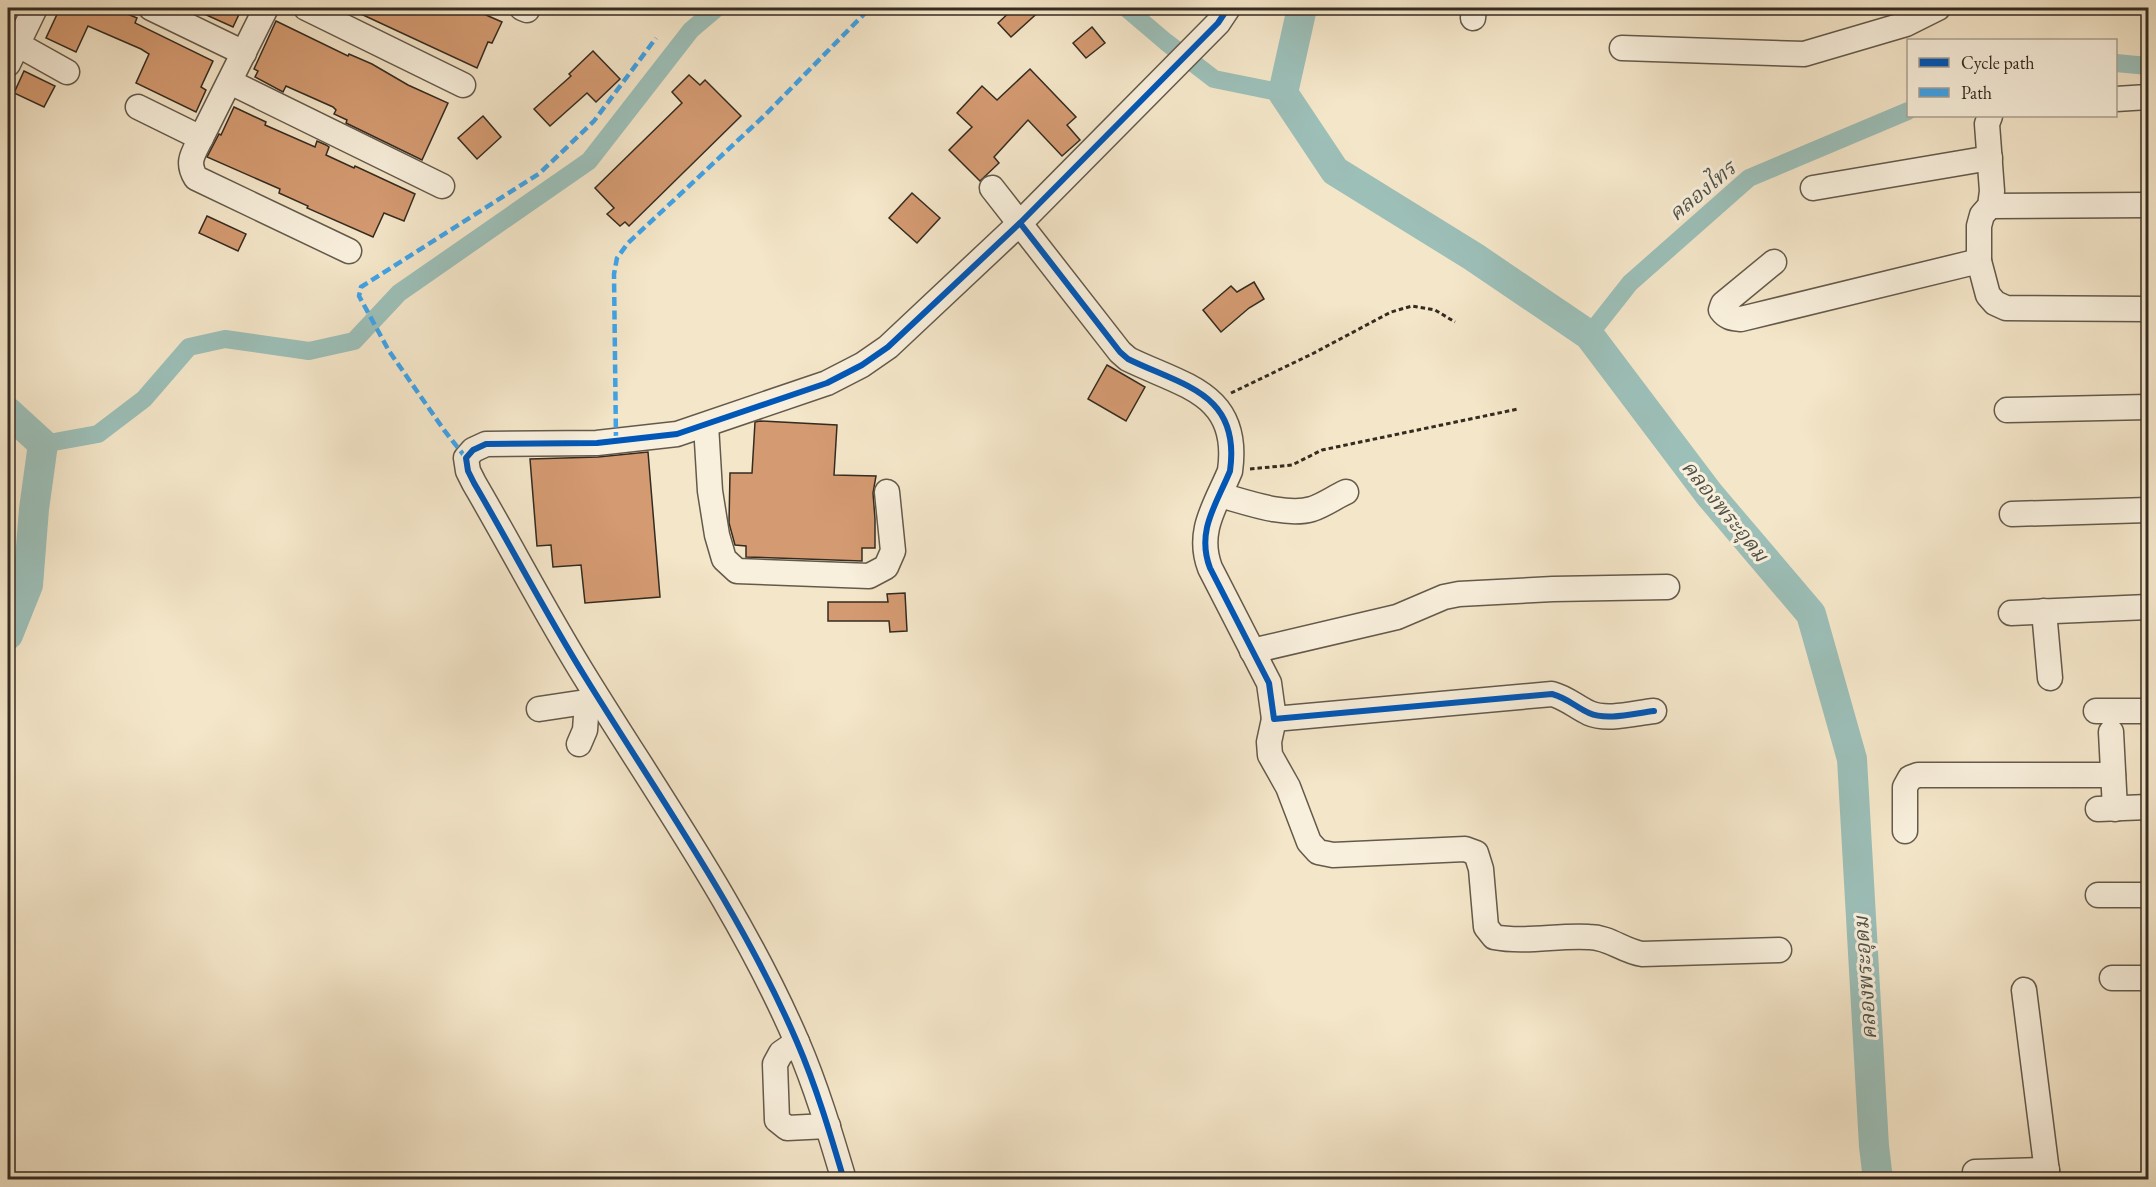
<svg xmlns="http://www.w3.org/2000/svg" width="2156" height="1187" viewBox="0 0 2156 1187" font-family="'EB Garamond','Noto Serif Thai',serif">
<rect width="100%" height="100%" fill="#f4e6c9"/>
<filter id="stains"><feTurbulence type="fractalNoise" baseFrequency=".00333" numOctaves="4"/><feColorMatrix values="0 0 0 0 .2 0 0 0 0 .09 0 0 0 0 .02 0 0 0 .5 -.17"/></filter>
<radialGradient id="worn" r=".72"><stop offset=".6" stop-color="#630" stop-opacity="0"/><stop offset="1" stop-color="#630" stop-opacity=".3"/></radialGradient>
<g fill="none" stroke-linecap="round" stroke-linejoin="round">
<g stroke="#9cbfb8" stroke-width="18">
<path d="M1126 8 1166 42 1214 79 1283 93"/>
<path d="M2116 63 2148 66"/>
<path d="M1589 335 1630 283 1749 178 1908 111"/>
<path d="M43 444 98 434 144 399 189 347 225 339 309 351 354 341 399 293 589 161 691 30 717 8"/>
</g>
<g stroke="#9cbfb8" stroke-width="30">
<path d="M1302 8 1283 93 1335 171 1474 257 1589 335 1709 494 1811 614 1852 759 1874 1146 1878 1180"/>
<path d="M8 412 43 444 34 509 28 585 8 635"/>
</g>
</g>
<g fill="#d49a71" stroke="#342b21" stroke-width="1.5">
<path d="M60 8H113L137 18 135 23 213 61 201 87 206 90 196 112 136 83 149 54 141 49 88 26 76 52 46 38Z"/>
<path d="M191 8H242L233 27Z"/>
<path d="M348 8H470L502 22 492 43 488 42 477 68Z"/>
<path d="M1014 8H1043L1011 37 998 23Z"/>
<path d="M276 21 348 56 349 54 372 64 408 85 448 103 422 160 346 123 347 120 334 114 336 110 333 107 286 86 283 92 255 77 258 71 254 69Z"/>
<path d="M1092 27 1105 43 1086 58 1073 43Z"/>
<path d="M593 51 620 79 596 102 587 93 550 126 534 109 571 76 569 74Z"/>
<path d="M1030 69 1076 117 1067 125 1080 140 1062 156 1028 120 994 157 999 163 980 181 949 150 972 127 957 113 982 86 997 100Z"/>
<path d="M24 71 55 86 44 107 14 93Z"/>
<path d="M689 75 700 85 705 80 741 116 629 226 625 222 620 226 607 214 614 208 595 188 682 103 672 92Z"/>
<path d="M234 107 266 122 265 125 315 147 317 141 326 145 329 147 326 155 354 168 355 166 415 194 404 221 384 213 373 237 307 208 308 206 279 193 280 189 207 157 219 134 221 135Z"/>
<path d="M483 116 501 137 477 159 458 138Z"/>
<path d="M912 193 940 218 917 243 889 218Z"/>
<path d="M207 216 246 234 238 251 199 233Z"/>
<path d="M1254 282 1264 299 1249 308 1221 332 1203 310 1231 286 1237 292Z"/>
<path d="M1107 365 1145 387 1126 421 1088 399Z"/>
<path d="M760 421 837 425 834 475 876 476 873 493 875 519V548H862V561L746 557V546L735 545 729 523 730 473H752L755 422Z"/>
<path d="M648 452 660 597 585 603 581 565 553 567 551 545 537 546 530 459 598 457Z"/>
<path d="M905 593 907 631 890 632 889 621H828V602H888L887 594Z"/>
</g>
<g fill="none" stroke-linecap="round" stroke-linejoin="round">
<defs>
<g id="minor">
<path d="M151 8 244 53"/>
<path d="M266 8 201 138C193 154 186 162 196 178L349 251"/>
<path d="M306 8 463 85"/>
<path d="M522 8 527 10"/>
<path d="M1473 18 1474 8"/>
<path d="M8 39 67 72"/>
<path d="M1622 48 1804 54 1906 24 1938 8"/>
<path d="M8 64 35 8"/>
<path d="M230 82 442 186"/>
<path d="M2116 99 2148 97"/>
<path d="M138 107 201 138"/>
<path d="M1990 116 1987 124 1992 191 1990 206 1982 215 1979 226V261L1988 295 1995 303 2006 308 2148 309"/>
<path d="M992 188 1120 352 1128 359C1183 386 1241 393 1230 471 1216 505 1196 531 1210 568L1269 683 1274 719 1552 694C1567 698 1576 707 1589 713 1607 721 1635 713 1654 711"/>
<path d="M1813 188 1990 158"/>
<path d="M1990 206 2148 205"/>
<path d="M1774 262 1723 304 1721 310C1727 318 1732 318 1741 319L1979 261"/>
<path d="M2007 410 2148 407"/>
<path d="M706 425 710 491 717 535 724 559 737 571 869 576 886 567 893 551 887 492"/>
<path d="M1220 495C1246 502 1286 517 1312 509 1324 505 1335 497 1346 492"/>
<path d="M2012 514 2148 510"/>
<path d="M2044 611 2050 678"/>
<path d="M2011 613 2148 607"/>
<path d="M1252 651 1397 617 1444 597 1459 594 1553 589 1667 587"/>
<path d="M539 709 599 700"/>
<path d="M2096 711H2148"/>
<path d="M1274 719 1269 742 1270 755 1288 787 1309 842 1318 852 1333 855 1465 849 1476 853 1481 869 1486 927 1494 937C1525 943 1557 935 1589 937 1609 937 1623 951 1642 954L1779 950"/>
<path d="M2111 732 2115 809"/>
<path d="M579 744 585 730 587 702"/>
<path d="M2098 809 2148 807"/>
<path d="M1905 831V787L1910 778 1918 775H2113"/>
<path d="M2098 895H2148"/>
<path d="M2112 978H2148"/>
<path d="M2024 990 2048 1180"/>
<path d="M797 1042 781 1053 775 1064 777 1120 787 1128 828 1126"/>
<path d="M1975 1172 2047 1170"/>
<path d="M844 1180C830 1133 816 1086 797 1042 742 914 660 798 587 680 547 616 512 548 474 483L468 471 466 458 473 450 486 444 597 443 677 434 827 383 862 365 888 347 1020 223 1218 23 1228 8"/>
</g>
</defs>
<use href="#minor" stroke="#645a4b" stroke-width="27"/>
<g stroke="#342b21" stroke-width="3" stroke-dasharray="4.5 3" stroke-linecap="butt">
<path d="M1231 393 1312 354 1391 312 1412 306 1435 310 1455 322"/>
<path d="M1250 469 1292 465 1322 450 1518 409"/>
</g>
<use href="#minor" stroke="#f8efdc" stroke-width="24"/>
<g stroke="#3ea3ea" stroke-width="4.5" stroke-dasharray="9 4.5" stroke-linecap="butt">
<path d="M616 441 614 274 617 258 628 243 765 115 870 8"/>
<path d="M466 458 444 430 389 351 359 296 361 287 540 173 594 121 656 38"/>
</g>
<defs>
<g id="cycleway">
<path d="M1020 223 1120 352 1128 359C1183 386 1241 393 1230 471 1216 505 1196 531 1210 568L1269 683 1274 719 1552 694C1567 698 1576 707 1589 713 1607 721 1635 713 1654 711"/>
<path d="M844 1180C830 1133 816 1086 797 1042 742 914 660 798 587 680 547 616 512 548 474 483L468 471 466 458 473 450 486 444 597 443 677 434 827 383 862 365 888 347 1020 223 1218 23 1228 8"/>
</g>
</defs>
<use href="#cycleway" stroke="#f8efdc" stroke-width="10"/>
<use href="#cycleway" stroke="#0057b8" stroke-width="6"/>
</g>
<g text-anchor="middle" stroke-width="6" stroke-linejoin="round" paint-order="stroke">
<g font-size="21" font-style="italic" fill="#4e5047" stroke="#f8efdc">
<text transform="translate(1702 191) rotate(-40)" y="7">คลองไทร</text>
<text transform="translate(1725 511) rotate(51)" y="7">คลองพระอุดม</text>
<text transform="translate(1865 978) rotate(-94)" y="7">คลองพระอุดม</text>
</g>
</g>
<rect width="2156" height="1187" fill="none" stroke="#f4e6c9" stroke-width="30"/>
<rect x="9" y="9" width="2138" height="1169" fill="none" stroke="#342b21" stroke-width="3"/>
<rect x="15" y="15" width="2126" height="1157" fill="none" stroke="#342b21" stroke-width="1.5"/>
<rect x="1907" y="39" width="210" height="78" fill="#f8efdc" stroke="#aaa191" stroke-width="1.5"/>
<rect x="1919" y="58" width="30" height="9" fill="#0057b8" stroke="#aaa191" stroke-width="1.5"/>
<text x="1961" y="69" font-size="18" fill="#342b21">Cycle path</text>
<rect x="1919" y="88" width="30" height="9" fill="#3ea3ea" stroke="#aaa191" stroke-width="1.5"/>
<text x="1961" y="99" font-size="18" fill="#342b21">Path</text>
<rect width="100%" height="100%" filter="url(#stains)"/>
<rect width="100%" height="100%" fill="url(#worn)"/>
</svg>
